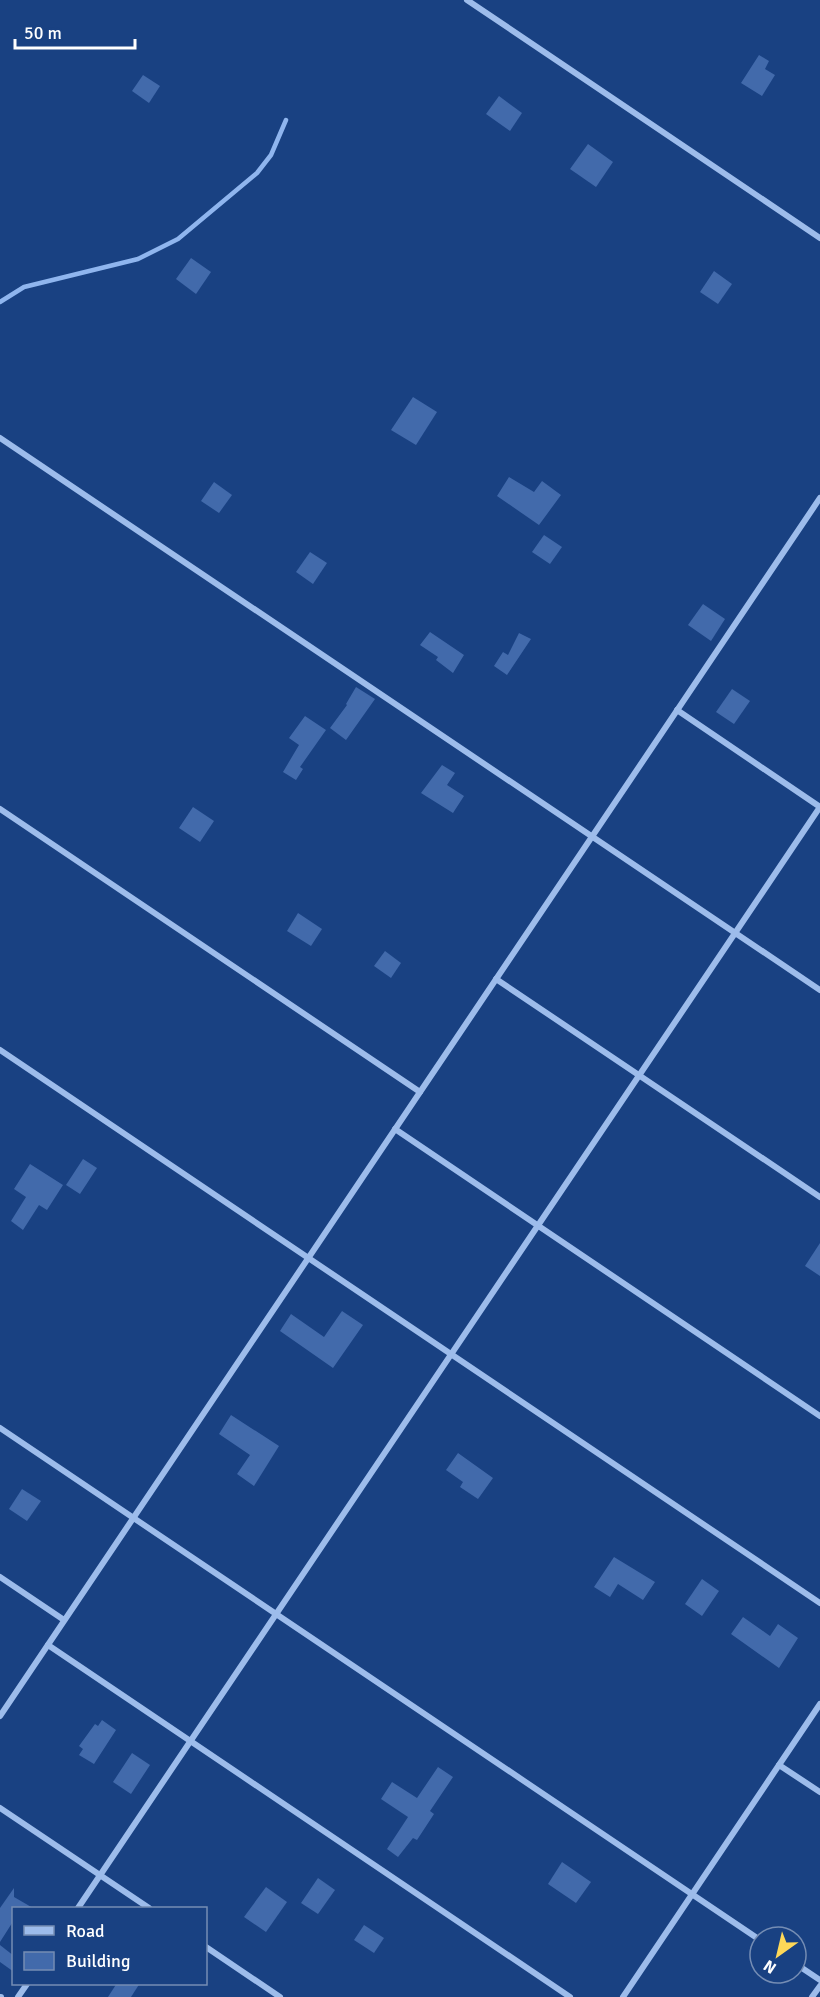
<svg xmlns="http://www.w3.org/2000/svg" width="820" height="1997" viewBox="0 0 820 1997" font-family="Signika,sans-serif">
<rect width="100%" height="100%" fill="#194182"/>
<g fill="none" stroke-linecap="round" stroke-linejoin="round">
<path stroke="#8fb5ee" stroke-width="4.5" d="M0 302 24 287 138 259 178 239 257 173 271 155 286 120"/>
</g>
<g fill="#426aab">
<path d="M759 55 769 61 765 69 775 75 762 96 741 83Z"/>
<path d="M143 75 160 86 149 103 132 91Z"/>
<path d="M499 96 522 113 510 131 486 114Z"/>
<path d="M588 144 613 162 596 187 570 169Z"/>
<path d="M191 258 211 272 196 294 176 279Z"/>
<path d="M714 271 732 284 718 304 700 292Z"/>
<path d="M413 397 437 412 416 445 391 430Z"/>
<path d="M509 477 534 492 542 481 561 495 539 525 497 496Z"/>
<path d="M214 482 232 495 219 513 201 501Z"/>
<path d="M544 535 562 547 550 564 532 552Z"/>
<path d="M310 552 327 563 313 584 296 572Z"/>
<path d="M703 604 725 619 711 641 688 625Z"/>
<path d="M430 632 464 655 453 673 436 660 438 657 420 645Z"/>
<path d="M519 633 531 639 507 675 494 666 503 652 508 655Z"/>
<path d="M356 687 375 699 346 740 330 728 347 705 346 704Z"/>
<path d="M732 689 750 701 734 724 716 712Z"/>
<path d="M305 716 326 730 300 767 303 769 296 780 283 772 299 745 289 738Z"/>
<path d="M442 765 455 773 447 785 464 796 453 813 421 793Z"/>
<path d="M193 807 214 821 200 842 179 828Z"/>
<path d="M298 913 322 929 311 946 287 931Z"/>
<path d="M385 951 401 963 391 978 374 966Z"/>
<path d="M83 1159 97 1168 80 1194 66 1185Z"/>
<path d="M30 1164 63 1185 47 1210 39 1205 23 1230 11 1221 26 1197 14 1189Z"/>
<path d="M820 1243V1276L805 1266Z"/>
<path d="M342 1311 363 1325 333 1368 280 1331 291 1314 324 1337Z"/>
<path d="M231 1415 279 1446 254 1486 237 1474 250 1455 219 1434Z"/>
<path d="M458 1453 493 1478 478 1499 460 1487 463 1482 446 1470Z"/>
<path d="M22 1489 41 1501 27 1521 9 1509Z"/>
<path d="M614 1557 655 1582 643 1600 618 1584 610 1597 594 1587Z"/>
<path d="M702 1579 719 1591 702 1616 685 1604Z"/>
<path d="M743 1617 770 1636 778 1624 798 1638 779 1668 731 1634Z"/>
<path d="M102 1720 116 1730 94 1764 79 1755 83 1749 79 1746 95 1724 98 1726Z"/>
<path d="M132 1753 150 1765 131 1794 113 1782Z"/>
<path d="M438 1767 453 1777 430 1811 434 1814 417 1840 413 1838 398 1857 387 1849 408 1817 381 1799 392 1782 417 1798Z"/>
<path d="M562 1862 591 1882 576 1903 548 1884Z"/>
<path d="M318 1878 335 1890 318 1914 301 1903Z"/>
<path d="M266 1887 287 1902 266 1932 244 1917Z"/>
<path d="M14 1888V1897L33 1908H14V1920L0 1942V1908Z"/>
<path d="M364 1925 384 1938 374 1953 354 1940Z"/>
<path d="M0 1945 14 1956V1972L0 1962Z"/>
<path d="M117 1983H140L131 1997H108Z"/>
</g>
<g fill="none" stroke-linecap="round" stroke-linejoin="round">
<g stroke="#9dbceb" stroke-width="6">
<path d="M467 0 820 238"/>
<path d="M0 438 820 990"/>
<path d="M677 710 820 807"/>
<path d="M0 809 420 1092"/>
<path d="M496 979 820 1197"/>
<path d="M0 1050 820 1603"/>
<path d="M395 1129 820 1416"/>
<path d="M0 1428 760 1940"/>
<path d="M0 1577 64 1620"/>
<path d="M48 1645 570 1997"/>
<path d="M0 1716 820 498"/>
<path d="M779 1765 820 1792"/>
<path d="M0 1808 149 1908"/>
<path d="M78 1908 820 807"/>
<path d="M206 1947 280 1997"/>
<path d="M796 1964 820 1980"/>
<path d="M0 1997H1"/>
<path d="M18 1997 27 1984"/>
<path d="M623 1997 820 1704"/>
<path d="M812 1997 820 1986"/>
</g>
</g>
<rect x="12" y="1907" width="195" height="78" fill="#194182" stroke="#758db4" stroke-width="1.5"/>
<rect x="24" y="1926" width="30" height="9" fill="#9dbceb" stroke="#758db4" stroke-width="1.5"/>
<text x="66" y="1937" font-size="18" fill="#ffffff">Road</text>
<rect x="24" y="1952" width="30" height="18" fill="#426aab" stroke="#758db4" stroke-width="1.5"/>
<text x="66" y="1967" font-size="18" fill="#ffffff">Building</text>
<g transform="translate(778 1955) rotate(214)"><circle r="28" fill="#194182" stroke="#758db4" stroke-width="1.5"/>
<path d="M0-4.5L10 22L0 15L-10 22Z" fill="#fed858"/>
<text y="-9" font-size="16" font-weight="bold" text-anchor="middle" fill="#ffffff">N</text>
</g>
<path d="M15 39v9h120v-9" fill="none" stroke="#ffffff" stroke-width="3"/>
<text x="24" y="39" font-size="18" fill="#ffffff" stroke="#194182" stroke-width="4.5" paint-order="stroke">50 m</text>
</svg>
